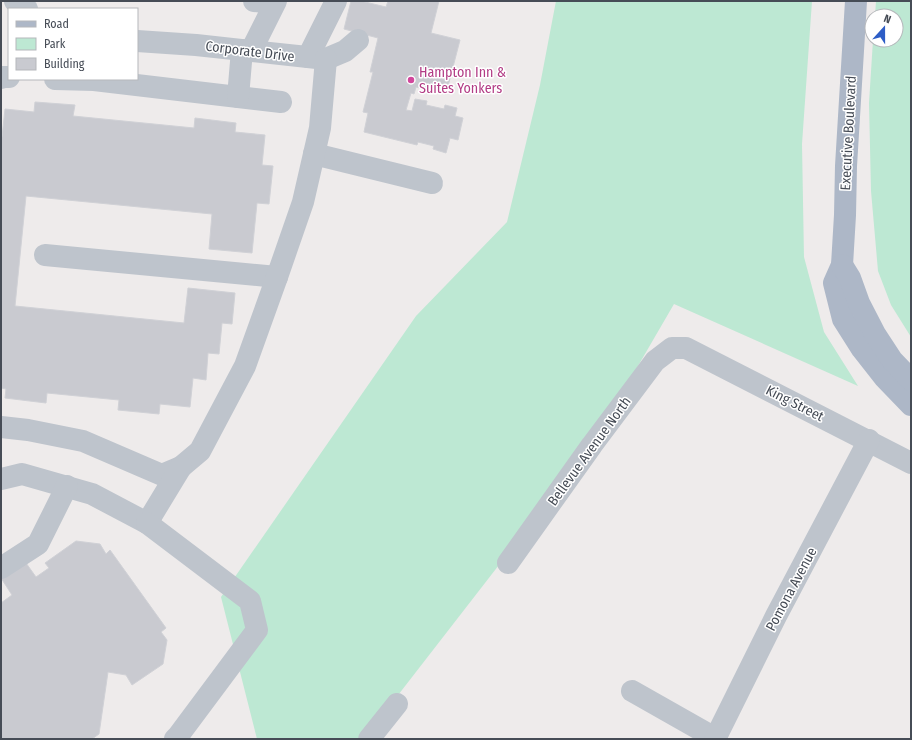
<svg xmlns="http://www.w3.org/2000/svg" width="912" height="740" viewBox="0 0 912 740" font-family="'Fira Sans Condensed',sans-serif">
<rect width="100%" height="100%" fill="#eeebeb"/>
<g fill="#bde8d3">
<path d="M556 1H812L802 144 804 257 824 332 858 386 674 304 592 445 364 739H257L221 597 416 316 507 222 540 85Z"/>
<path d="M876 1H911V337L891 305 878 271 871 191 869 103 873 40H896V16H875Z"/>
</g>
<g fill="#c9cad0" stroke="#d0d1d6">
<path d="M351 1H361L386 7 388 1H439L431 33 460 40 446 94 416 87 414 94 411 93 406 110 412 111 415 99 427 101 426 105 444 109 445 105 457 108 455 116 463 118 458 140 450 138 446 153 433 149 434 146 418 142 417 145 364 132 368 113 363 112 373 72H370L378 38 344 29Z"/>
<path d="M35 102 75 105 73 116 194 128 195 118 236 123 235 132 265 135 262 165 273 166 269 204 257 203 252 253 209 249 212 214 26 196 15 306 184 323 188 288 235 293 232 324 222 323 219 354 208 353 206 380 193 378 190 407 160 404 159 414 118 410 119 400 47 393 46 403 5 398 6 389 1 388V137H2L5 109 34 112Z"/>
<path d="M76 541 100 544 106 554 110 550 166 628 161 632 167 640 163 664 132 685 126 675 108 672 99 734 92 739H1V603L12 595 1 578 21 556 36 577 49 568 45 563Z"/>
</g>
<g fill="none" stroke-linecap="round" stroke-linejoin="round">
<g stroke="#bec4cc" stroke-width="22">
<path d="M15 1 27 9"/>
<path d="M254 1 274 3"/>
<path d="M137 41 196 45 326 59 345 51 358 40"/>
<path d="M251 51 276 1"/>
<path d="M308 57 336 1"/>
<path d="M1 78 2 77H9"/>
<path d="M55 79 94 80 281 102"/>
<path d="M238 97 242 50"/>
<path d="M314 154 432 183"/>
<path d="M45 255 277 277"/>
<path d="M1 427 28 430 83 441 162 475 181 467 200 451 245 366 277 277 303 202 320 128 326 59"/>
<path d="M1 479 22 474 92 494 147 523 181 467"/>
<path d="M147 523 250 601 257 630 178 736 175 739"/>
<path d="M508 563 592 445 655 361 672 348H686L911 463"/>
<path d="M1 568 38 544 67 486"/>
<path d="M632 691 715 738"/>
<path d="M369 739 397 704"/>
<path d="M715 739 776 616 869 440"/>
</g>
<g stroke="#adb7c7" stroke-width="22">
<path d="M856 1 846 166 845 215 842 265 834 283 843 319 862 349 884 377 911 405"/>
<path d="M842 265 850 278 859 303 875 334 892 360 911 380"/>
</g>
</g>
<circle fill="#d1479c" stroke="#fff" stroke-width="1.5" cx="411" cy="80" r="4"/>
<g text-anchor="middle" stroke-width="3" stroke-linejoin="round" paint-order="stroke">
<g font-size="14" fill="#464c56" stroke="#fff">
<text transform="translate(250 51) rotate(7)" y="5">Corporate Drive</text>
<text transform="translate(848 133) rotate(-87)" y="5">Executive Boulevard</text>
<text transform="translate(795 403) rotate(27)" y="5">King Street</text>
<text transform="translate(589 451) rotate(-54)" y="5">Bellevue Avenue North</text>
<text transform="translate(791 589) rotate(-62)" y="5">Pomona Avenue</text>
</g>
<g font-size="14" fill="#b23c85" stroke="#fff" text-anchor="start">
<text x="419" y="77">Hampton Inn &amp;<tspan x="419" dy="16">Suites Yonkers</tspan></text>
</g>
</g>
<rect width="912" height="740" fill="none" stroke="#464c56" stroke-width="4"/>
<rect x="8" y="8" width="130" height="72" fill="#ffffff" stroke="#b5b7bb"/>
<rect x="16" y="21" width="20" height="6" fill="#adb7c7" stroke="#b5b7bb"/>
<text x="44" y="28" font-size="12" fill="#464c56">Road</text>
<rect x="16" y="38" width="20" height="12" fill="#bde8d3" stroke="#b5b7bb"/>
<text x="44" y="48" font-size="12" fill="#464c56">Park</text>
<rect x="16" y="58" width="20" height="12" fill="#c9cad0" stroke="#b5b7bb"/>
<text x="44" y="68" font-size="12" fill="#464c56">Building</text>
<g transform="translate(884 28) rotate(21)"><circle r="19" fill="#ffffff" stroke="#b5b7bb"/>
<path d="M0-3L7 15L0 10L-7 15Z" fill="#2d5dc6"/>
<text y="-6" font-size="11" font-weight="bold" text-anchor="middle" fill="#464c56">N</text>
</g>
</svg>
